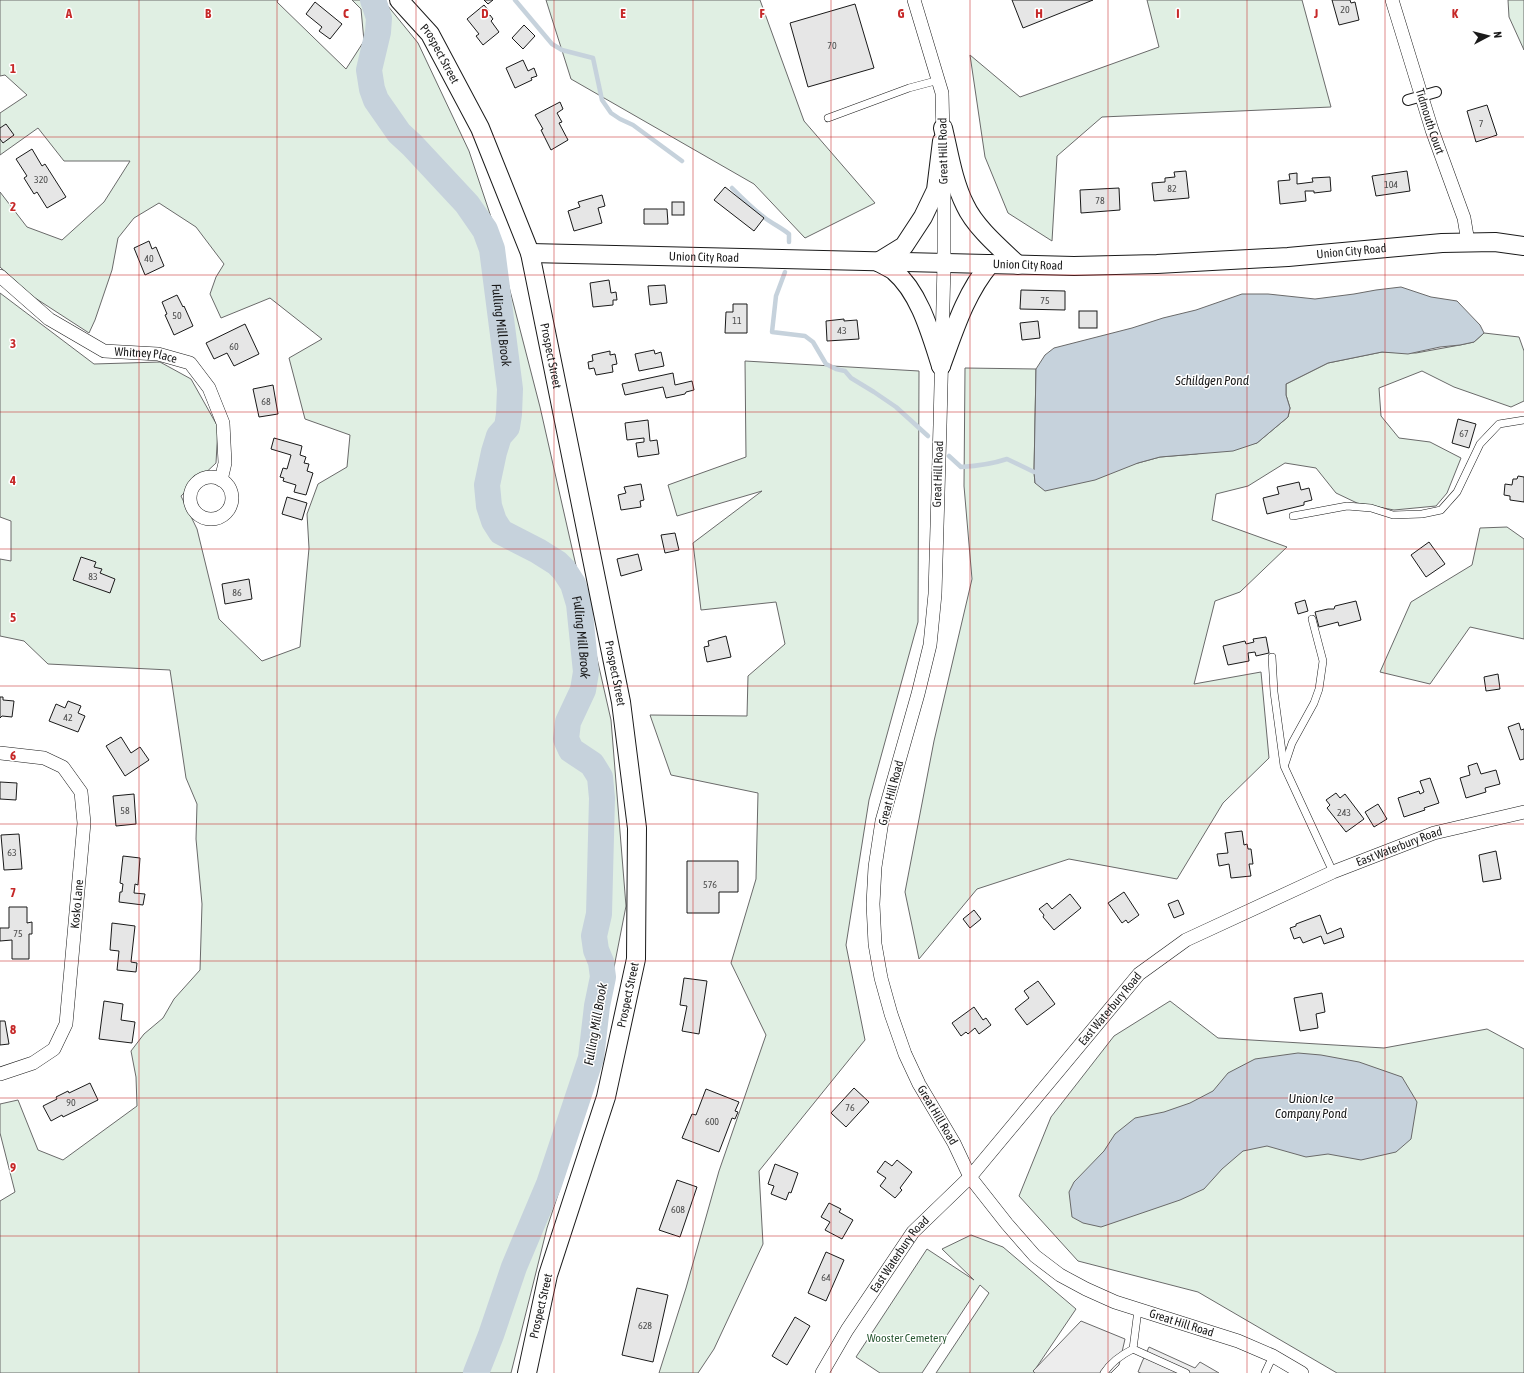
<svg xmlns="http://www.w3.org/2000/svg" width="1524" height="1373" viewBox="0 0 1524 1373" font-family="'Asap Condensed',sans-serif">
<rect width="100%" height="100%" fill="#fff"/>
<g fill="#e0efe3" stroke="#6a6a6a">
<path d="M0 0H278L277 2 346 69 364 41 361 9 352 0H383L418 43 469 151 491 217 540 407 611 720 626 906 587 1106 547 1228 511 1373H0V1201L15 1192 0 1133V1104L18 1100 38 1150 63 1160 137 1106 136 1077 131 1051 144 1034 163 1018 174 999 200 970 202 904 196 839 197 804 186 778 170 670 48 664 24 641 0 636V559L11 561V521L0 517V293L94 364 160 362 191 379 218 427 216 463 181 496 197 529 219 619 262 661 300 647 309 548 307 514 318 484 347 467 350 435 305 419 289 358 322 339 270 298 221 318 210 294 216 277 224 264 196 227 159 203 134 218 118 238 112 270 95 320 89 333 32 296 0 267V192L27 227 62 240 104 202 130 161H64L38 128 0 155V113L27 95 5 75 0 76Z"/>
<path d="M546 0H760L804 121 875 203 805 238 754 184 571 79Z"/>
<path d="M1147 0H1302L1331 107 1102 117 1057 156 1052 241 1008 213 985 157 970 55 1020 97 1159 47Z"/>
<path d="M1508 0H1524V50L1509 17Z"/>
<path d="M1484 333 1519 337 1524 351V401L1511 407 1454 387 1422 371 1379 388 1381 416 1399 438 1430 442 1461 458 1447 493 1436 506 1394 510 1357 503 1336 493 1316 468 1285 463 1248 486 1216 494 1212 520 1287 547 1240 592 1215 601 1194 684 1261 672 1269 758 1223 803 1177 879 1069 859 977 889 919 959 905 892 934 741 972 579 964 486 965 368 1036 369 1034 472 1035 483 1138 463 1160 457 1196 454 1257 443 1288 417 1290 408 1286 395V384L1328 363 1382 352 1416 353 1460 345 1474 342Z"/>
<path d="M745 361 919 371 918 622 869 800 846 945 865 1040 759 1171 763 1244 714 1349 698 1373H659L686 1288 719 1171 766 1035 731 963 756 879 758 793 671 775 650 715 747 716 748 676 785 644 776 602 701 610 693 543 762 491 677 516 668 485 746 457Z"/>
<path d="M1507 527 1524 539V639L1470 627 1430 684 1380 672 1411 602 1472 565 1480 528Z"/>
<path d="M1170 1001 1218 1038 1384 1048 1487 1029 1524 1049V1373H1337L1198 1292 1078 1261 1019 1196 1051 1117 1114 1036Z"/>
<path d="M971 1235 1003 1247 1076 1309 1034 1371 1035 1373H936L989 1293 980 1285 922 1373H880L856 1357 927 1249 974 1280 942 1249Z"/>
</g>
<g fill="#ededed" stroke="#6a6a6a">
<path d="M1081 1321 1125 1339 1119 1365 1111 1373H1035L1033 1371Z"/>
<path d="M1149 1347 1195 1368 1200 1362 1219 1373H1141L1138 1372 1142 1362Z"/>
</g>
<g fill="#c6d2dc" stroke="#6a6a6a">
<path d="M1401 287 1431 297 1457 301 1480 325 1484 333 1474 342 1460 345 1440 347 1408 354 1382 352 1328 363 1286 384V395L1290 408 1288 417 1257 443 1233 451 1160 457 1138 463 1095 480 1045 491 1035 483 1034 472 1036 369 1045 355 1054 348 1132 328 1163 318 1196 310 1242 294H1268L1315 299 1354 294 1376 290Z"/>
<path d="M1298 1053 1321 1055 1359 1062 1402 1077 1417 1102 1411 1139 1396 1152 1361 1160 1328 1154 1306 1157 1267 1146 1243 1151 1222 1169 1204 1189 1180 1200 1101 1227 1083 1223 1072 1217 1069 1192 1074 1182 1104 1151 1115 1134 1135 1118 1164 1112 1190 1103 1213 1091 1228 1073 1255 1059Z"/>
</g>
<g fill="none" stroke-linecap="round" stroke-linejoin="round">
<g stroke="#c6d2dc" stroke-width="4.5">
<path d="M515 0 552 44 562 50 593 58 602 100 611 113 620 119 633 125 682 161"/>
<path d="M732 188C742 198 753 209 765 218 773 224 782 228 789 234V242"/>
<path d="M785 272 776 296 772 332 805 336 813 342 826 364 836 369 845 371 851 378 874 392 896 407 928 436"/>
<path d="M949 456 961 467C977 466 992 464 1007 459L1034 472"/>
</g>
<path stroke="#c6d2dc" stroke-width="26" id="s1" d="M373 0 379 18 378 32 369 70 372 89 376 100 399 133 412 145 467 204 485 230 492 249 510 389 509 414 507 427 499 436 494 452 487 485 489 506 494 521 501 532 538 551 557 563 564 570 573 584 579 604 586 672 583 690 568 722 566 739 571 750 592 764 600 777 602 798 599 914 594 936 596 950 601 962 603 977 597 1006 591 1058 549 1184 514 1267 491 1335 476 1373"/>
</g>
<g fill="#e6e6e6" stroke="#1a1a1a">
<path d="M484 0H493L488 4Z"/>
<path d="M1012 0H1093L1023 28Z"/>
<path d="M1332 0H1350L1351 3 1355 2 1359 20 1339 25Z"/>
<path d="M315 2 342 24 330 39 319 31 322 27 306 14Z"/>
<path d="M855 4 874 68 808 87 790 23Z"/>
<path d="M484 5 489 11 485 14 487 17 490 15 493 19 491 21 499 32 483 45 476 36 479 34 467 19Z"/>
<path d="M524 25 535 36 523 49 512 38Z"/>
<path d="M523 60 528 71 534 68 537 76 531 78 532 80 515 88 506 68Z"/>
<path d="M560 102 563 109 557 113 562 122 559 123 568 140 551 150 541 130 543 129 535 115Z"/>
<path d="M1487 105 1497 135 1476 142 1467 111Z"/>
<path d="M6 124 14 135 3 143 0 139V128Z"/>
<path d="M32 149 42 166 45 164 66 197 47 208 37 192 34 194 24 178 27 176 16 159Z"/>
<path d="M1186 171 1189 198 1154 201 1152 183 1165 182V178L1175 177 1174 172Z"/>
<path d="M1407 171 1410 191 1376 196 1372 176Z"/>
<path d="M1297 173V184L1313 182 1312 178 1330 177 1331 191 1314 193V191H1305L1306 201 1280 204 1278 181 1290 180 1289 174Z"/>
<path d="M725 187 764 218 754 231 714 200Z"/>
<path d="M1119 188 1120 210 1081 213 1080 190Z"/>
<path d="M602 195 605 206 598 208 602 223 574 231 568 211 580 207 578 202Z"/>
<rect x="672" y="202" width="12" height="13"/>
<path d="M644 209H667L668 224H644Z"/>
<path d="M149 241 152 249 156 247 164 266 145 275 134 248Z"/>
<path d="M609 280 611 293 616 292 617 300H613V305L593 307 590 283Z"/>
<path d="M665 285 667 303 650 305 648 286Z"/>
<path d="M1021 290 1065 291V310L1020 309Z"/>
<path d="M177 295 183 307 184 306 193 326 174 335 165 315 167 314 162 302Z"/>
<path d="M733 304H747V333H725L726 312H733Z"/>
<rect x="1079" y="311" width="18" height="17"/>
<path d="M844 319V321L857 320 859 339 827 341 826 321Z"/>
<path d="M1038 321 1040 338 1022 340 1020 323Z"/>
<path d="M245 324 259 354 234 366 227 353 214 359 206 343Z"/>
<path d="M654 350 655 354 661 352 664 366 639 371 635 354Z"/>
<path d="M610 351V355L615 354 617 364 612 365 613 372 596 375 594 368 589 369 588 362 593 361 592 355Z"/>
<path d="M673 373 675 385 692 381 694 390 686 392 685 394 666 398 663 387 625 395 622 384Z"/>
<path d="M273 385 278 414 259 417 253 389Z"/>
<path d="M1458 419 1476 424 1469 448 1452 443Z"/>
<path d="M648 420 650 441 657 440 659 454 638 457 636 443 644 442V438L627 440 625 423Z"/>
<path d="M274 438 302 446 300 455 306 457 304 463 309 464 307 471 313 473 306 495 294 492 296 485 283 481 284 478 280 477 283 468 287 469 291 455 271 449Z"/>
<path d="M1518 476 1524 477V502L1510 500V496L1504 495 1505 484 1512 485 1513 479H1517Z"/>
<path d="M1299 482 1301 490 1309 488 1312 500 1304 502V505L1267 514 1263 498 1279 494 1277 487Z"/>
<path d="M641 484 644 500 640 501 641 507 621 510 618 495 626 493 624 487Z"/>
<path d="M287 497 307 503 302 520 282 514Z"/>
<path d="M675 533 679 550 665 553 661 535Z"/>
<path d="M1429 542 1445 564 1426 577 1411 555Z"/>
<path d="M638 554 642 570 621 576 617 559Z"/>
<path d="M81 557 96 562 94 567 102 569 100 573 115 579 110 593 73 580Z"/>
<path d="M249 579 252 599 225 604 222 584Z"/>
<path d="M1305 600 1308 611 1298 614 1295 603Z"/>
<path d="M1356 601 1361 620 1339 626 1338 622 1319 627 1315 612 1328 609H1334L1335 606Z"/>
<path d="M726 636 731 657 707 662 704 647 709 646 708 641Z"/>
<path d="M1266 637 1269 653 1256 656 1255 652 1248 653 1249 661 1228 665 1223 646 1245 641 1246 644 1254 642 1253 639Z"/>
<path d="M1498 674 1500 689 1486 691 1484 677Z"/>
<path d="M0 697H3V700L14 701 12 717 2 716 0 718Z"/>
<path d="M68 701 81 706 78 713 85 716 78 732 49 721 56 704 65 708Z"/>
<path d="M1519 723 1521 730 1524 729V759L1520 760 1508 727Z"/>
<path d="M121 737 131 753 140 747 149 760 125 776 106 746Z"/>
<path d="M1477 763 1481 774 1496 770 1500 784 1485 788 1486 792 1466 798 1460 778 1470 775 1468 766Z"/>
<path d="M1430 778 1439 803 1424 808 1425 810 1404 817 1398 798 1419 791 1420 794 1424 792 1420 781Z"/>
<path d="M0 782 17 783 16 800 0 799Z"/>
<path d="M1336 793 1340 798 1345 794 1364 819 1346 832 1327 808 1330 805 1326 800Z"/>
<path d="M134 794 136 824 116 826 113 796Z"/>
<path d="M1378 804 1387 819 1374 827 1365 812Z"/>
<path d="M1242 831 1244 845 1247 844 1248 849H1251L1253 864H1249L1251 876 1231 878 1229 864 1219 866 1217 854 1228 853 1225 833Z"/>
<path d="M19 834 22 869 4 870 1 835Z"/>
<path d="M1496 851 1501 879 1483 882 1479 855Z"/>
<path d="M123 856 140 858 138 885 135 884 134 893 145 894 143 905 119 902 120 892H122L123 884 120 883Z"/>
<path d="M687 861H738V892H719V913H687Z"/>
<path d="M1124 892 1139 915 1128 923 1126 920 1122 923 1108 903Z"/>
<path d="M1070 894 1081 908 1054 930 1043 917 1044 915 1039 909 1047 903 1052 909Z"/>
<path d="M1178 900 1184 914 1174 918 1168 904Z"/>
<path d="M9 907H27V923L32 922V934H29V959H12V940L0 941V928H9Z"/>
<path d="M974 910 981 919 970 928 963 919Z"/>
<path d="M1320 915 1327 934 1341 928 1344 937 1324 944 1321 936 1303 943 1300 937 1294 939 1290 928 1296 926V924Z"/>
<path d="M112 923 135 926 131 962 137 963 136 972 117 970 119 951 110 950Z"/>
<path d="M684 978 707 981 699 1034 682 1031 687 1006 680 1005Z"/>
<path d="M1038 981 1055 1004 1027 1025 1015 1009 1029 998 1024 991Z"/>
<path d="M1322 993 1325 1012 1316 1014 1318 1028 1300 1031 1294 998Z"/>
<path d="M104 1001 123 1004 121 1020 135 1022 132 1043 99 1039Z"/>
<path d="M974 1007 983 1020 986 1018 991 1025 979 1034 975 1028 968 1034 966 1032 961 1036 952 1023Z"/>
<path d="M0 1021H5L9 1044 0 1045Z"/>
<path d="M90 1083 98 1100 63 1117 62 1115 51 1121 43 1106 57 1099 56 1097 68 1091 69 1093Z"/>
<path d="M854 1088 869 1102 846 1127 831 1113Z"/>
<path d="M706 1089 739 1102 735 1111 738 1112 735 1119 732 1118 719 1152 682 1138 692 1114 696 1115Z"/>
<path d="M897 1160 912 1172 900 1188 902 1190 895 1198 880 1186 886 1178 877 1172 885 1161 892 1166Z"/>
<path d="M775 1164 798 1173 791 1193 789 1192 786 1200 771 1194 774 1186 768 1184Z"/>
<path d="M677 1180 697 1187 680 1237 659 1230Z"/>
<path d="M829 1203 841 1209 839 1212 853 1220 842 1239 825 1230 830 1222 821 1217Z"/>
<path d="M826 1252 844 1260 826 1301 808 1293Z"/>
<path d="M637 1288 668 1295 653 1362 622 1355Z"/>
<path d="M795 1317 810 1326 787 1365 772 1356Z"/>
</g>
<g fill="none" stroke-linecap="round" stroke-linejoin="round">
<defs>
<g id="service">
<path d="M828 118 909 88 939 80"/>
<path d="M1293 516 1347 506 1371 508 1393 515 1422 514 1441 510 1457 492 1480 444 1499 424 1524 420"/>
<path d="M1272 657 1274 692 1284 766 1333 872"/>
<path d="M1285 764 1292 743 1314 703 1319 689 1323 661 1312 619"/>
<path d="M1138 1310 1133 1349 1186 1373"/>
<path d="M1104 1373C1111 1362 1121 1355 1133 1349"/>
<path d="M1265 1373 1273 1356"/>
</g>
<path id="pedestrian" d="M1408 100 1436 92"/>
<g id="minor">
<path d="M914 0 942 93 943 137"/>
<path id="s2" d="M1392 0 1432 130 1464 218 1468 242"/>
<path id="s3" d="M944 177V264L940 425 935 594 930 645 918 694 882 821 875 867 873 904 875 944 881 978 891 1014 905 1054 919 1084 954 1143 970 1177 1007 1224 1035 1256 1060 1275 1086 1289 1115 1302 1238 1341 1273 1356 1302 1373"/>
<path id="s4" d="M0 276 49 319 104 351 158 354 190 363 209 388 223 423 225 463 221 480"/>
<circle cx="211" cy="498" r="21"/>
<path d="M0 753 44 758 63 767 81 792 84 823 66 1024 54 1049 33 1063 0 1074"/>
<path id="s5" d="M822 1373 847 1330 913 1232 970 1177 1139 974 1186 940 1333 872 1434 833 1524 812"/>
</g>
<g id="secondary">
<path id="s6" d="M399 0 430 34 480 128 530 253 621 702 637 828 636 959 606 1097 548 1275 527 1373"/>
<path d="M943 128C949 153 953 181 965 205 975 227 1000 248 1018 265"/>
<path id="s7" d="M530 253 1074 266 1157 264 1288 257 1442 243 1495 242 1524 246"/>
<path d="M878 262 904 246 923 217 936 190 942 141"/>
<path d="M878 262C883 265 889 267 894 271 920 293 931 335 941 366"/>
<path d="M941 366C954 331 965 294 990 264"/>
</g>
</defs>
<use href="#service" stroke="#1a1a1a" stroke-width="8"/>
<use href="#pedestrian" stroke="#1a1a1a" stroke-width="12"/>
<use href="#minor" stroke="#1a1a1a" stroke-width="14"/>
<use href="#secondary" stroke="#1a1a1a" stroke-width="20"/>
<use href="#service" stroke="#fff" stroke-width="7"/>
<use href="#pedestrian" stroke="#fff" stroke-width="10"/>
<use href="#minor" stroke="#fff" stroke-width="13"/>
<use href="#secondary" stroke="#fff" stroke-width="18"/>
</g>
<path fill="none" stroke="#c62828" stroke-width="1" stroke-opacity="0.55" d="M139 0V1373M277 0V1373M416 0V1373M554 0V1373M693 0V1373M831 0V1373M970 0V1373M1108 0V1373M1247 0V1373M1385 0V1373M0 137H1524M0 275H1524M0 412H1524M0 549H1524M0 686H1524M0 824H1524M0 961H1524M0 1098H1524M0 1236H1524"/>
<g text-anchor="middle" stroke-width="3" stroke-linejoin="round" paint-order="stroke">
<g font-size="10" fill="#4d4d4d">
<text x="1345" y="13">20</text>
<text x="832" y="49">70</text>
<text x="1481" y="127">7</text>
<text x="41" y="183">320</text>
<text x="1391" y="188">104</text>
<text x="1172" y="192">82</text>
<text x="1100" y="204">78</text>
<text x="149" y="262">40</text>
<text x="1045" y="304">75</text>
<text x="177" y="319">50</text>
<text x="737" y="324">11</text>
<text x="842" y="334">43</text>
<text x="234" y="350">60</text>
<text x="266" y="405">68</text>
<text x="1464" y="437">67</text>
<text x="93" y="580">83</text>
<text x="237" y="596">86</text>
<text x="68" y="721">42</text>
<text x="125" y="814">58</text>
<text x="1344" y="816">243</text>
<text x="12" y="856">63</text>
<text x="710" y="888">576</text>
<text x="18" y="937">75</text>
<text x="71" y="1106">90</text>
<text x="850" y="1111">76</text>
<text x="712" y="1125">600</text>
<text x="678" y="1213">608</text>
<text x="826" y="1281">64</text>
<text x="645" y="1329">628</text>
</g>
<g font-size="12" fill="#1a1a1a" stroke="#fff">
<text dy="4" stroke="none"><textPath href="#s6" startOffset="68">Prospect Street</textPath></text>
<text dy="4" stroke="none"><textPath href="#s2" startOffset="127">Tidmouth Court</textPath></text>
<text transform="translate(943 151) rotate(-91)" y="4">Great Hill Road</text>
<text dy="4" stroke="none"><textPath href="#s7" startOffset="822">Union City Road</textPath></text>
<text dy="4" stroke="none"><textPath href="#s7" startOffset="174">Union City Road</textPath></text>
<text dy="4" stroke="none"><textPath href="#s7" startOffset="498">Union City Road</textPath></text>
<text dy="4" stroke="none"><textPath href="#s4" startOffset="171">Whitney Place</textPath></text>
<text dy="4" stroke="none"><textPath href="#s6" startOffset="392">Prospect Street</textPath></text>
<text transform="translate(938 474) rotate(-88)" y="4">Great Hill Road</text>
<text dy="4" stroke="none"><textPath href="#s6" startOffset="716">Prospect Street</textPath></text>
<text transform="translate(891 793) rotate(-75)" y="4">Great Hill Road</text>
<text dy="4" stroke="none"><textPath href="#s5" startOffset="802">East Waterbury Road</textPath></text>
<text transform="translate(77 904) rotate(-85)" y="4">Kosko Lane</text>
<text transform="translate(628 995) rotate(-78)" y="4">Prospect Street</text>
<text dy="4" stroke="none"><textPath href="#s5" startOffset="466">East Waterbury Road</textPath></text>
<text dy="4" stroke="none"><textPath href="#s3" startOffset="958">Great Hill Road</textPath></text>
<text dy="4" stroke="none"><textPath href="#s5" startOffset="142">East Waterbury Road</textPath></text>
<text transform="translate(541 1306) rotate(-77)" y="4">Prospect Street</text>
<text dy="4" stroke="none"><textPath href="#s3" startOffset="1293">Great Hill Road</textPath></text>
</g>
<g font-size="12" fill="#2b5a34" stroke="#fff">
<text x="907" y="1342">Wooster Cemetery</text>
</g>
<g font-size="13" font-style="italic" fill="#1a1a1a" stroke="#fff">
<text dy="5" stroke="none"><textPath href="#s1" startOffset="370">Fulling Mill Brook</textPath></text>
<text x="1212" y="385">Schildgen Pond</text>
<text dy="5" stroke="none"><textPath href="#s1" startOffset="730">Fulling Mill Brook</textPath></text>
<text transform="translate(595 1024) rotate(-80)" y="5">Fulling Mill Brook</text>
<text x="1311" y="1103">Union Ice<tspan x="1311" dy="15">Company Pond</tspan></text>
</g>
</g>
<g font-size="13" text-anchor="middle" font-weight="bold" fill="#c62828" stroke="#fff" stroke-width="3" stroke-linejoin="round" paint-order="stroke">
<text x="69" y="18">A</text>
<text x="208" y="18">B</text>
<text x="346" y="18">C</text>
<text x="485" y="18">D</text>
<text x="623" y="18">E</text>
<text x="762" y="18">F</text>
<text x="901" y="18">G</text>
<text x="1039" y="18">H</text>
<text x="1178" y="18">I</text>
<text x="1316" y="18">J</text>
<text x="1455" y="18">K</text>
<text x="13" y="73">1</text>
<text x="13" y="211">2</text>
<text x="13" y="348">3</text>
<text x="13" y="485">4</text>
<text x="13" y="622">5</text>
<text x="13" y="760">6</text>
<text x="13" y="897">7</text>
<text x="13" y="1034">8</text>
<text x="13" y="1172">9</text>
</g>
<g transform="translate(1488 36) rotate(83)" stroke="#ffffff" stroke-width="3" paint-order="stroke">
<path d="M0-3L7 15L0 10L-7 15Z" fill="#1a1a1a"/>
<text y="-6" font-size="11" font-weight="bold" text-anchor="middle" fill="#1a1a1a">N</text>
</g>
</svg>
